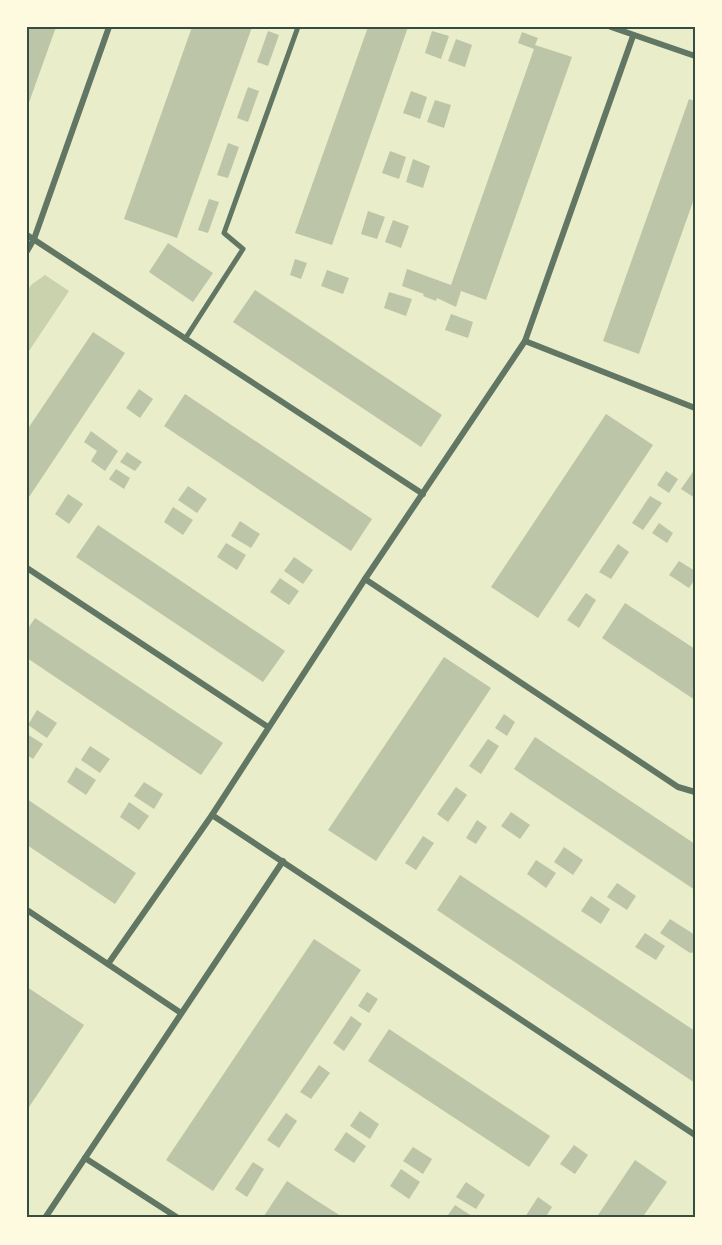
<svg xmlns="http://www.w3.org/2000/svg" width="722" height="1245" viewBox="0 0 722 1245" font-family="'Varela Round',sans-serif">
<rect width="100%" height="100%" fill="#e9edc9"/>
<path fill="#cad2ad" d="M45 275 69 291 27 354V291L31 285Z"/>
<g fill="#bcc5a7">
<path d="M27 27H56L27 108Z"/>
<path d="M192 27H252L177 238 124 219Z"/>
<path d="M368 27H408L332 245 295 233Z"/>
<path d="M268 31 279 35 268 66 257 62Z"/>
<path d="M432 31 449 36 441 59 425 53Z"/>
<path d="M522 32 538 38 535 45 572 57 486 300 461 291 456 307 437 298 436 301 423 296 424 294 402 286 407 269 451 285 534 49 518 43Z"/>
<path d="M456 39 472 45 465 67 448 61Z"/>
<path d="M248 87 259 91 248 122 237 118Z"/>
<path d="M411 91 427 97 420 119 403 113Z"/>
<path d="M689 99 695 101V196L639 354 603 341Z"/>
<path d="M435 100 451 105 444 128 427 122Z"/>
<path d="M228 143 239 147 228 178 217 175Z"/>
<path d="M390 151 406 157 399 179 382 173Z"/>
<path d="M413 159 430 166 423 188 406 182Z"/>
<path d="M209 199 219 202 208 233 198 230Z"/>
<path d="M368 211 385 217 377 239 361 234Z"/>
<path d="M393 220 409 226 401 248 385 242Z"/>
<path d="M168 243 213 273 193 302 149 272Z"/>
<path d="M295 259 307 263 301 279 290 275Z"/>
<path d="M327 270 349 278 343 294 321 286Z"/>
<path d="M255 290 442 415 421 447 233 322Z"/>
<path d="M389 292 412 299 406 316 384 308Z"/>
<path d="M451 314 473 322 468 338 445 330Z"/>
<path d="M93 332 125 353 27 500V430Z"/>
<path d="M139 389 153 399 140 418 126 408Z"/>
<path d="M185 394 372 519 351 551 164 426Z"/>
<path d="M606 414 653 445 538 618 491 587Z"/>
<path d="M91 431 118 451 105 471 91 461 97 451 84 442Z"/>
<path d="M127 452 142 462 135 471 120 462Z"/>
<path d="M116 469 130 478 124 489 109 479Z"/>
<path d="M695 469V498L681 489Z"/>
<path d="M666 471 678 479 669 493 657 485Z"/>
<path d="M188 486 207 499 197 513 178 500Z"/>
<path d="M68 494 83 504 69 524 55 514Z"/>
<path d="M650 496 662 503 643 530 632 523Z"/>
<path d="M173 507 193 520 183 535 164 522Z"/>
<path d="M240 521 260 534 251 548 231 536Z"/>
<path d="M659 523 673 533 667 543 652 533Z"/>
<path d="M98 525 285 651 263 682 76 557Z"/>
<path d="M226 543 246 555 237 570 217 557Z"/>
<path d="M618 544 629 552 611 579 599 572Z"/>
<path d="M294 557 313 570 303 584 284 571Z"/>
<path d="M679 561 695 571V579L689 588 669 575Z"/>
<path d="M280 578 299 591 289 605 270 592Z"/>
<path d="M586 593 596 600 579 628 567 620Z"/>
<path d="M625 603 695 649V700L602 638Z"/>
<path d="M35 618 223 743 201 775 27 658V630Z"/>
<path d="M444 657 491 688 376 861 328 830Z"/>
<path d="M37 710 57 723 47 738 28 725Z"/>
<path d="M504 714 515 722 507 736 495 728Z"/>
<path d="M27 734 43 744 33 759 27 755Z"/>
<path d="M535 737 695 844V890L514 769Z"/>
<path d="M488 739 499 746 481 774 469 766Z"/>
<path d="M90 746 110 759 100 773 81 760Z"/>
<path d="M76 767 96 780 86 795 67 782Z"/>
<path d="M144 782 163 794 154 809 134 796Z"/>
<path d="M456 787 467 795 448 822 437 814Z"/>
<path d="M27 799 136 873 115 904 27 845Z"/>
<path d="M129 802 149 816 139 830 120 817Z"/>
<path d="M511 812 530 825 520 839 501 826Z"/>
<path d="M477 820 487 827 476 844 466 838Z"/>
<path d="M423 836 434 843 416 870 405 863Z"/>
<path d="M564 847 583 860 573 875 554 862Z"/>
<path d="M536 860 556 873 546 888 527 874Z"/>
<path d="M460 875 695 1031V1083L437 910Z"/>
<path d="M617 883 636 896 627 910 607 897Z"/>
<path d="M591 896 610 909 601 924 581 911Z"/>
<path d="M670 919 695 935V952L690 953 660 933Z"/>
<path d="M645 933 665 946 656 960 635 947Z"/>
<path d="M314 939 361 970 213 1191 166 1160Z"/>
<path d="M27 987 84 1025 27 1110Z"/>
<path d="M367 992 378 999 369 1013 358 1006Z"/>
<path d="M351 1016 362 1024 344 1051 333 1043Z"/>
<path d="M389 1029 550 1136 529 1167 368 1061Z"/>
<path d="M319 1065 330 1073 311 1099 300 1092Z"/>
<path d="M360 1111 379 1124 370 1139 350 1126Z"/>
<path d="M286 1113 297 1121 279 1148 267 1140Z"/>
<path d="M346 1132 366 1146 354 1163 334 1150Z"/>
<path d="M574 1145 588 1155 575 1174 560 1164Z"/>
<path d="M413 1147 432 1159 423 1174 403 1161Z"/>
<path d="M635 1160 667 1182 642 1218H596Z"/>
<path d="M253 1162 264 1169 247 1197 235 1189Z"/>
<path d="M401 1169 420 1182 409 1199 390 1186Z"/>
<path d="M287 1181 314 1199 344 1218H267L264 1216Z"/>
<path d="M466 1182 485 1195 476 1209 456 1197Z"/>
<path d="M538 1197 552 1207 545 1218H526L525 1217Z"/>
<path d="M455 1205 464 1211 475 1218H446Z"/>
</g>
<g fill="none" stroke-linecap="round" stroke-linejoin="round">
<path stroke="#617663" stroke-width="5" d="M185 339 243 249 224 233 298 27"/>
<g stroke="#617663" stroke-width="6">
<path d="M611 27 695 56"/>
<path d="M27 235 423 494"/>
<path d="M27 251 34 239 109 27"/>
<path d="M525 341 695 408"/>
<path d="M27 568 268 727"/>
<path d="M365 579 678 787 695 792"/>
<path d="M212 815 695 1135"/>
<path d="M27 910 181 1013"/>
<path d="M108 964 212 815 365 579 525 341 633 36"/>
<path d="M85 1158 178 1218"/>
<path d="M45 1218 283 861"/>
</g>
</g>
<rect width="722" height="1245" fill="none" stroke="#fefae0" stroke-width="57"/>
<rect x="28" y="28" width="666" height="1188" fill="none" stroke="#344e41" stroke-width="2"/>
</svg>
